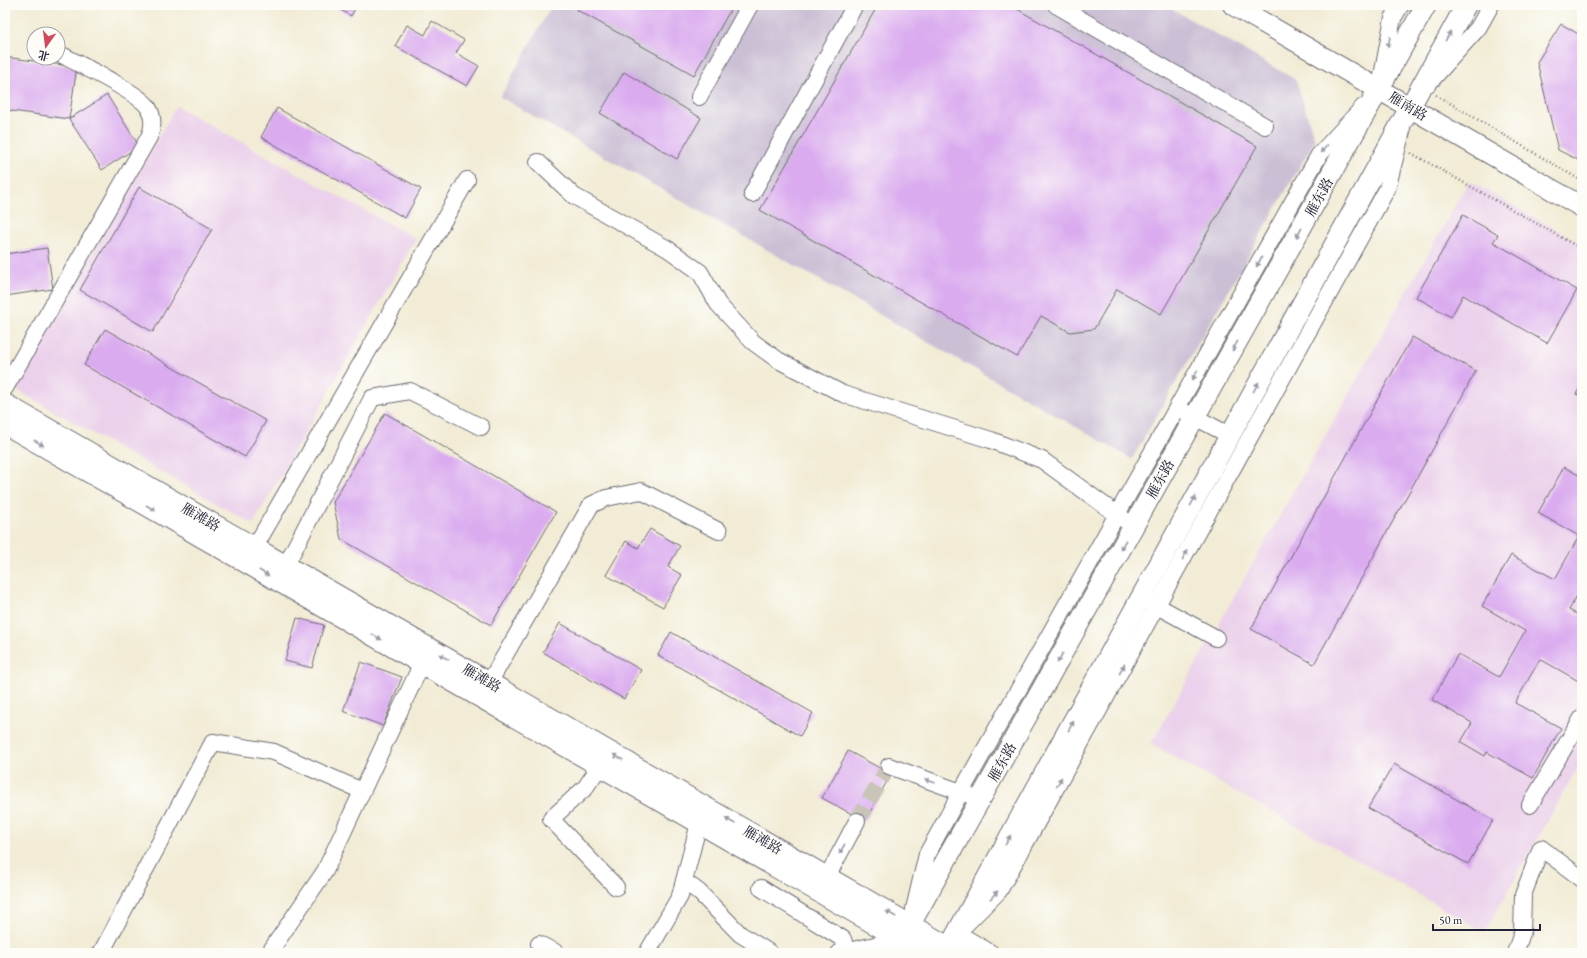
<svg xmlns="http://www.w3.org/2000/svg" width="1587" height="958" viewBox="0 0 1587 958" font-family="'EB Garamond','Noto Serif SC',serif">
<rect width="100%" height="100%" fill="#fdfcf7"/>
<filter id="ink" filterUnits="userSpaceOnUse"><feTurbulence type="fractalNoise" baseFrequency=".025" numOctaves="2"/><feDisplacementMap in="SourceGraphic" scale="8" xChannelSelector="R" yChannelSelector="G"/><feConvolveMatrix kernelMatrix="1 2 1 2 8 2 1 2 1" color-interpolation-filters="sRGB"/></filter>
<filter id="wash" filterUnits="userSpaceOnUse"><feTurbulence type="fractalNoise" baseFrequency=".012" numOctaves="4" result="noise"/><feDisplacementMap in="SourceGraphic" scale="16" xChannelSelector="R" yChannelSelector="G"/><feGaussianBlur stdDeviation="0.9" result="paint"/><feColorMatrix in="noise" values="0 0 0 0 0 0 0 0 0 0 0 0 0 0 0 0 0 1.4 0 .05"/><feComposite in="paint" operator="in"/></filter>
<g filter="url(#wash)">
<rect width="100%" height="100%" fill="#f2ecd6"/>
<g fill="#ebd1eb">
<path d="M176 106 416 239 253 524 15 389Z"/>
<path d="M1469 181 1582 244V760L1485 932 1151 744Z"/>
</g>
<path fill="#cbbfd5" d="M552 5H1165L1296 80 1315 140 1132 459 500 97Z"/>
<g id="blocks">
<g fill="#daacef">
<path d="M332 5H357L351 16Z"/>
<path d="M580 5H733L694 75 577 10Z"/>
<path d="M878 5H1010L1257 146 1161 314 1117 289 1094 329 1070 332 1041 316 1017 357 760 210Z"/>
<path d="M432 21 464 40 456 53 479 66 467 86 395 46 407 25 425 35Z"/>
<path d="M1561 24 1582 36V162L1558 150 1537 62Z"/>
<path d="M5 57 77 67 69 119 5 110Z"/>
<path d="M624 72 701 118 677 159 600 113Z"/>
<path d="M107 95 139 146 102 170 69 119Z"/>
<path d="M277 108 421 189 405 218 261 137Z"/>
<path d="M139 187 212 229 153 332 80 290Z"/>
<path d="M1463 215 1498 235 1493 242 1577 290 1547 343 1463 295 1451 317 1416 297Z"/>
<path d="M47 248 53 289 5 296V254Z"/>
<path d="M105 329 266 421 245 457 84 365Z"/>
<path d="M1412 337 1476 371 1314 664 1251 629Z"/>
<path d="M1582 384V397L1576 394Z"/>
<path d="M385 413 556 512 491 625 341 539 333 502Z"/>
<path d="M1564 467 1582 477V586L1569 610 1582 617V683L1540 659 1515 703 1561 728 1533 778 1487 752 1485 756 1461 742 1472 723 1432 700 1458 654 1499 677 1525 631 1482 606 1511 555 1555 579 1579 536 1538 513Z"/>
<path d="M650 529 680 546 668 567 682 575 663 607 606 575 626 541 638 548Z"/>
<path d="M297 618 324 625 312 668 285 661Z"/>
<path d="M560 623 641 670 624 699 543 652Z"/>
<path d="M671 632 813 713 800 736 658 655Z"/>
<path d="M361 662 402 677 383 726 343 711Z"/>
<path d="M848 751 891 774 865 821 822 798Z"/>
<path d="M1394 764 1493 820 1468 864 1368 808Z"/>
</g>
</g>
</g>
<g filter="url(#ink)">
<use href="#blocks" fill-opacity="0" stroke="#6b6971" stroke-width="1"/>
<g fill="none" stroke-linecap="round" stroke-linejoin="round">
<path stroke="#c8c4b7" stroke-width="16" stroke-dasharray="16 8" stroke-linecap="butt" d="M857 821 889 766"/>
<defs>
<g id="minor">
<path d="M1056 5 1265 126"/>
<path d="M1382 76 1393 18 1401 5"/>
<path d="M1428 84 1478 28 1491 5"/>
<path d="M699 97 750 5"/>
<path d="M538 162 574 196 668 249 700 272 718 304 753 342 778 360 843 394 991 440 1042 460 1126 521"/>
<path d="M752 194 855 5"/>
<path d="M5 388 149 137C153 128 154 117 148 107 139 93 77 63 58 53"/>
<path d="M1185 412 1229 435"/>
<path d="M249 557 467 180"/>
<path d="M286 565 372 398 410 391 481 427"/>
<path d="M1148 601 1216 638"/>
<path d="M489 683 591 505 606 498 641 491 719 531"/>
<path d="M600 766 585 788 551 819 616 887"/>
<path d="M889 766 969 795"/>
<path d="M1530 805 1582 718"/>
<path d="M827 877 857 821"/>
<path d="M684 881 699 892 740 934 770 953"/>
<path d="M761 888 843 939 847 953"/>
<path d="M914 909 927 854 961 792 1319 155 1363 107"/>
<path d="M539 944 557 953"/>
<path d="M101 953 213 742 274 752 362 791"/>
<path d="M269 953 325 871 422 663"/>
<path d="M647 953 680 896 699 823"/>
<path d="M839 953 902 939 906 943"/>
<path d="M991 953 957 933 999 891 1387 189 1402 131"/>
<path d="M1515 953 1522 933 1523 895 1541 848 1582 879"/>
</g>
<g id="major">
<path d="M1233 5 1582 207"/>
<path d="M5 404 959 953"/>
<path d="M5 424 925 953"/>
<path d="M894 953 1426 5"/>
<path d="M946 953 1466 5"/>
</g>
</defs>
<use href="#minor" stroke="#6b6971" stroke-width="18"/>
<use href="#major" stroke="#6b6971" stroke-width="22"/>
<g stroke="#6b6971" stroke-width="2.5" stroke-dasharray="1 3" stroke-linecap="butt">
<path d="M1436 95 1582 181"/>
<path d="M1411 153 1582 249"/>
</g>
<use href="#minor" stroke="#fff" stroke-width="16"/>
<use href="#major" stroke="#fff" stroke-width="20"/>
</g>
<defs><path id="oneway-solid" d="M-6-.8H1V-3.2L6.5 0L1 3.2V.8H-6Z"/></defs>
<g fill="#9c9ca7">
<use href="#oneway-solid" transform="translate(1448 36) rotate(-61)"/>
<use href="#oneway-solid" transform="translate(1389 42) rotate(101)"/>
<use href="#oneway-solid" transform="translate(1324 149) rotate(132)"/>
<use href="#oneway-solid" transform="translate(1299 233) rotate(119)"/>
<use href="#oneway-solid" transform="translate(1259 262) rotate(119)"/>
<use href="#oneway-solid" transform="translate(1235 346) rotate(119)"/>
<use href="#oneway-solid" transform="translate(1195 375) rotate(119)"/>
<use href="#oneway-solid" transform="translate(1256 387) rotate(-61)"/>
<use href="#oneway-solid" transform="translate(39 443) rotate(30)"/>
<use href="#oneway-solid" transform="translate(1193 501) rotate(-61)"/>
<use href="#oneway-solid" transform="translate(151 508) rotate(30)"/>
<use href="#oneway-solid" transform="translate(1123 545) rotate(119)"/>
<use href="#oneway-solid" transform="translate(1185 555) rotate(-61)"/>
<use href="#oneway-solid" transform="translate(264 573) rotate(30)"/>
<use href="#oneway-solid" transform="translate(377 637) rotate(30)"/>
<use href="#oneway-solid" transform="translate(444 657) rotate(-150)"/>
<use href="#oneway-solid" transform="translate(1060 658) rotate(119)"/>
<use href="#oneway-solid" transform="translate(1122 669) rotate(-61)"/>
<use href="#oneway-solid" transform="translate(1071 726) rotate(-61)"/>
<use href="#oneway-solid" transform="translate(618 757) rotate(-150)"/>
<use href="#oneway-solid" transform="translate(930 781) rotate(-160)"/>
<use href="#oneway-solid" transform="translate(1059 782) rotate(-61)"/>
<use href="#oneway-solid" transform="translate(730 821) rotate(-150)"/>
<use href="#oneway-solid" transform="translate(1008 840) rotate(-61)"/>
<use href="#oneway-solid" transform="translate(842 849) rotate(119)"/>
<use href="#oneway-solid" transform="translate(994 895) rotate(-47)"/>
<use href="#oneway-solid" transform="translate(891 914) rotate(-150)"/>
</g>
</g>
<g text-anchor="middle" stroke-width="3" stroke-linejoin="round" paint-order="stroke">
<g font-size="14" fill="#22223b" stroke="#fdfcf7">
<text transform="translate(1408 106) rotate(31)" y="5">雁南路</text>
<text transform="translate(1319 197) rotate(-61)" y="5">雁东路</text>
<text transform="translate(1160 479) rotate(-61)" y="5">雁东路</text>
<text transform="translate(201 517) rotate(30)" y="5">雁滩路</text>
<text transform="translate(482 678) rotate(30)" y="5">雁滩路</text>
<text transform="translate(1002 762) rotate(-61)" y="5">雁东路</text>
<text transform="translate(763 840) rotate(30)" y="5">雁滩路</text>
</g>
</g>
<rect width="1587" height="958" fill="none" stroke="#fdfcf7" stroke-width="20"/>
<g transform="translate(46 46) rotate(194)"><circle r="19" fill="#fdfcf7" stroke="#a5a5ac"/>
<path d="M0-3L7 15L0 10L-7 15Z" fill="#d1495b"/>
<text y="-6" font-size="11" font-weight="bold" text-anchor="middle" fill="#22223b">北</text>
</g>
<path d="M1433 924v6h107v-6" fill="none" stroke="#22223b" stroke-width="2"/>
<text x="1439" y="924" font-size="12" fill="#22223b" stroke="#fdfcf7" stroke-width="3" paint-order="stroke">50 m</text>
</svg>
